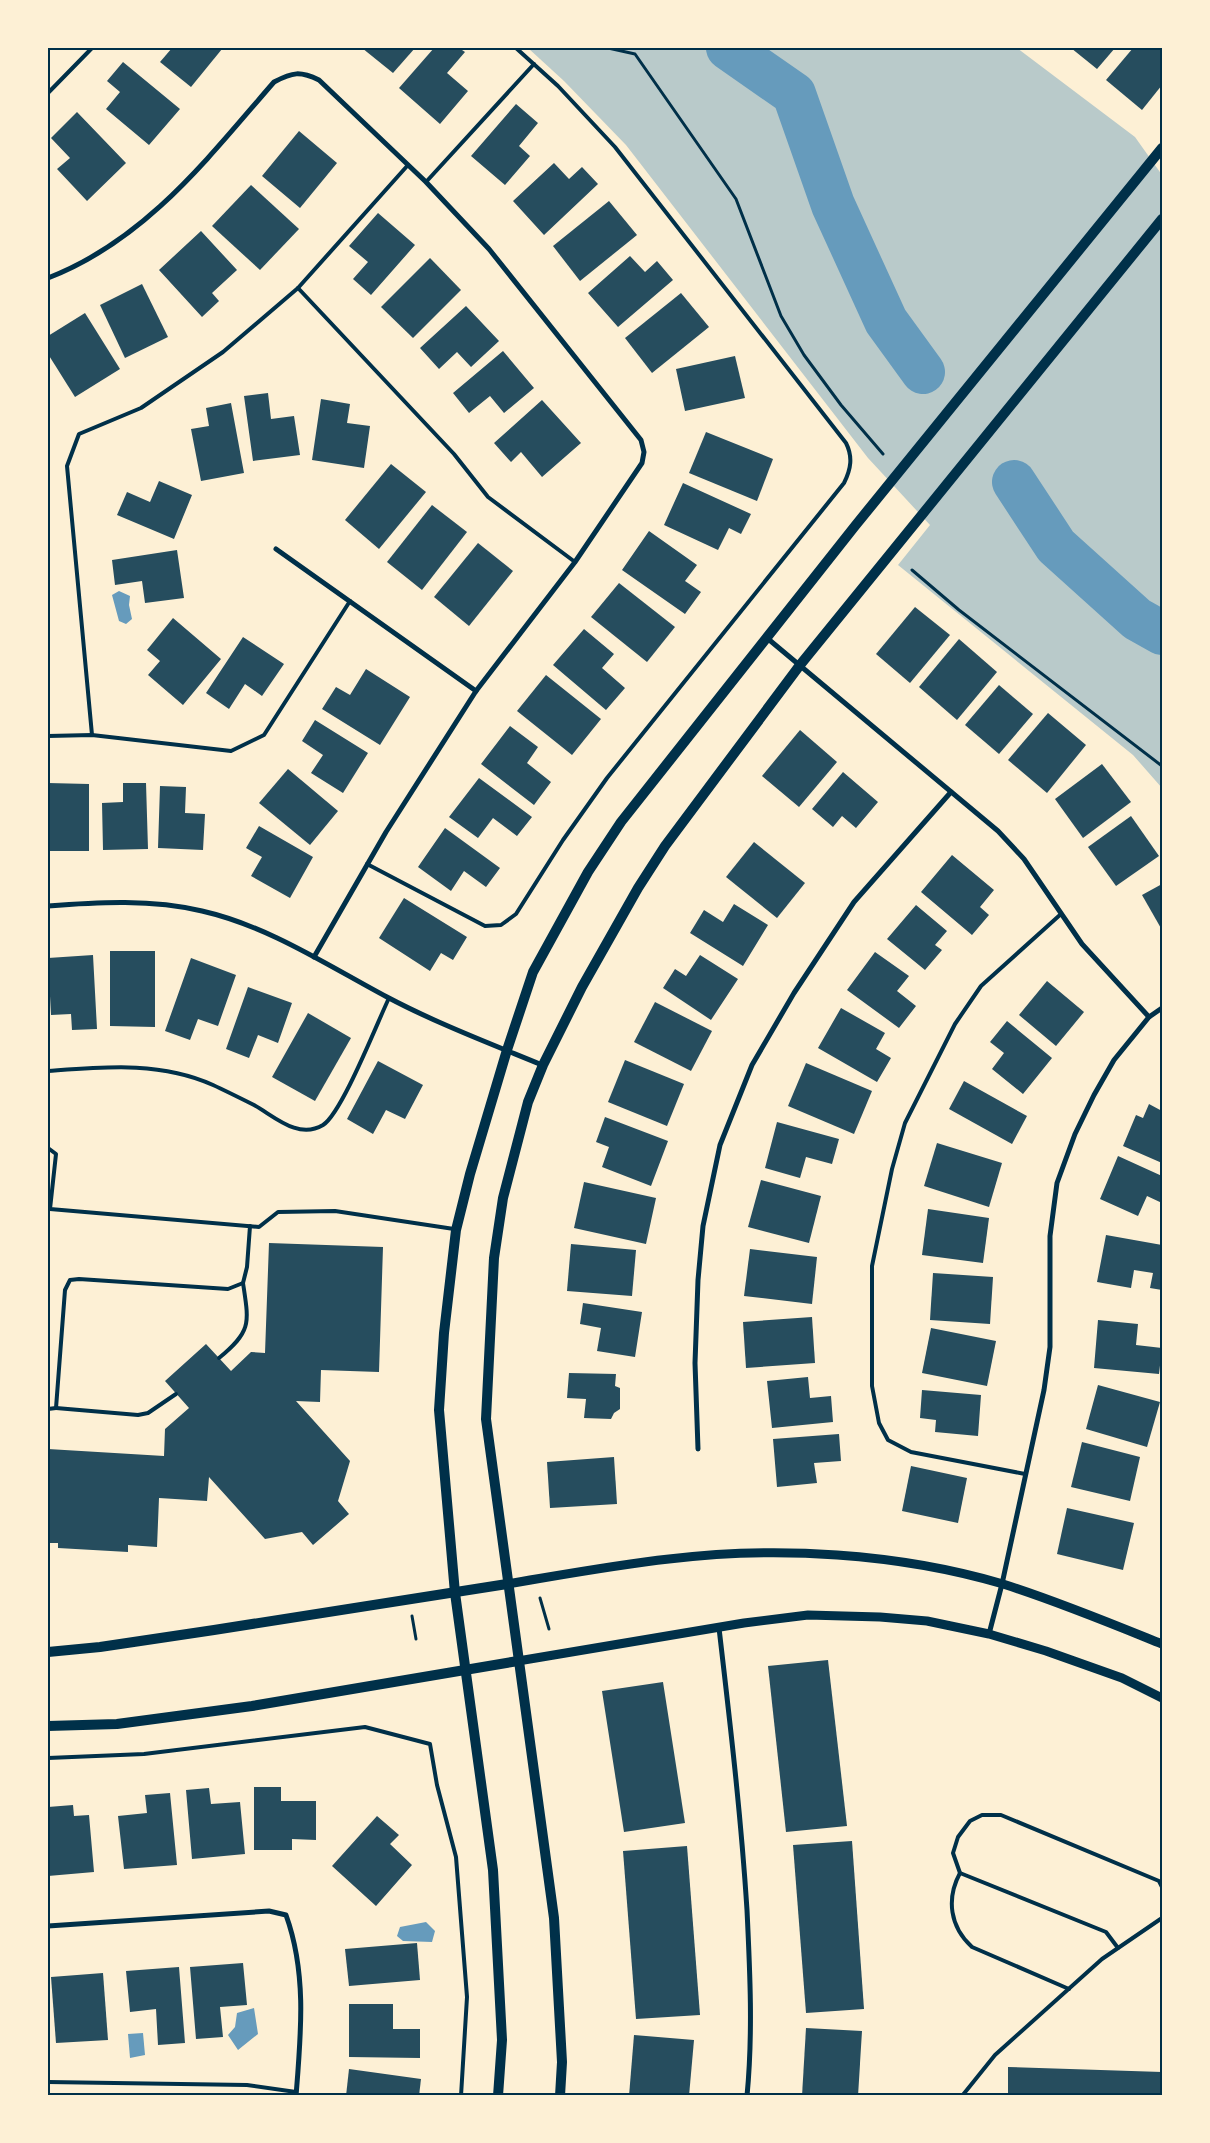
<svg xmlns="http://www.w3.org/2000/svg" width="1210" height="2143" viewBox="0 0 1210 2143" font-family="Signika,sans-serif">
<rect width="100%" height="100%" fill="#fdf0d5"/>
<path fill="#b9caca" d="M528 48H1017L1135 137 1162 175V788L1133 755 898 565 930 525 868 458 626 145 564 81Z"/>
<g fill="#669bbc">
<path d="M119 591 130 596 129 605 132 619 126 624 119 621 112 595Z"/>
<path d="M426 1922 435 1931 432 1942 403 1941 397 1936 400 1927Z"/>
<path d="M254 2008 258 2034 238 2050 228 2035 235 2027 237 2013Z"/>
<path d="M143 2033 145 2055 130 2058 128 2034Z"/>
</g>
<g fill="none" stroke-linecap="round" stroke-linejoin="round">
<g stroke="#669bbc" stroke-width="44">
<path d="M728 48 794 94 833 205 886 321 923 372"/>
<path d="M1014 482 1056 546 1137 619 1162 633"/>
</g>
</g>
<g fill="#264d5e">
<path d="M172 48H220L222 49 191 87 160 62Z"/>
<path d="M362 48H415L393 73Z"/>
<path d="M434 48H459L465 52 447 73 468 91 440 124 399 88Z"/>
<path d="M1071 48H1115L1097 69Z"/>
<path d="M1133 48H1162V85L1142 110 1106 80Z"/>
<path d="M123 62 180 109 149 145 106 109 120 92 107 81Z"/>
<path d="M516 104 538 123 519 146 530 156 505 185 471 156Z"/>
<path d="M77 112 126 163 87 201 57 169 70 158 51 138Z"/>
<path d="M299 131 337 163 300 208 262 176Z"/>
<path d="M554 163 569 179 582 167 598 184 544 235 513 201Z"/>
<path d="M251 185 299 229 260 270 212 226Z"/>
<path d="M609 201 637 235 580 281 553 246Z"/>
<path d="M378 213 415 245 371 295 353 279 368 262 349 246Z"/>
<path d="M201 231 237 270 212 293 219 301 202 317 159 270Z"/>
<path d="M630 256 645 272 657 261 673 280 618 327 588 293Z"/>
<path d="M430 258 461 290 413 338 381 307Z"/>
<path d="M142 284 168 337 125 358 100 305Z"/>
<path d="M681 293 709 327 652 373 625 338Z"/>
<path d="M466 306 499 341 471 367 457 352 439 369 420 348Z"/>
<path d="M85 313 120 369 75 397 48 354V336Z"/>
<path d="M503 351 534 388 504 413 490 396 469 413 453 393Z"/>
<path d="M735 356 745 398 685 411 676 369Z"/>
<path d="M268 393 271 419 294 416 300 455 253 461 244 396Z"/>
<path d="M321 399 350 404 347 423 370 426 364 468 312 460Z"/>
<path d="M542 400 581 443 542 477 521 452 511 462 494 443Z"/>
<path d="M231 403 244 473 201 481 191 429 209 426 206 408Z"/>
<path d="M706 432 773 459 757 501 689 473Z"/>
<path d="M391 464 426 492 379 549 345 520Z"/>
<path d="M159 481 192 495 174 539 117 515 127 492 150 502Z"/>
<path d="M683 483 751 514 741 534 729 528 718 550 664 525Z"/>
<path d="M432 505 467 532 422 590 387 562Z"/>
<path d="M649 531 697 565 685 581 701 592 685 614 622 570Z"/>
<path d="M478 543 513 571 469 626 434 597Z"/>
<path d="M177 550 184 598 145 603 142 581 115 585 112 560Z"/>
<path d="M619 583 675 627 647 662 591 617Z"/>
<path d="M915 607 950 635 910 683 876 654Z"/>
<path d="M173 618 221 659 183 705 148 675 160 661 147 650Z"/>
<path d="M584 629 614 654 602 668 625 688 606 710 553 665Z"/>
<path d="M243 637 284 664 262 696 245 684 229 709 206 693Z"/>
<path d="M959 639 997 672 957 720 919 687Z"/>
<path d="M366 669 410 697 380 745 322 709 336 687 350 695Z"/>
<path d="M546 675 601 719 572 755 517 711Z"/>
<path d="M999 685 1033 714 999 754 965 725Z"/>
<path d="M1048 713 1086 745 1047 793 1008 760Z"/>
<path d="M315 720 368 753 343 793 311 773 323 755 302 741Z"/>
<path d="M510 726 538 747 527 763 551 782 534 805 481 764Z"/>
<path d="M800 730 837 762 799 807 762 776Z"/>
<path d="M1102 764 1131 802 1083 838 1055 799Z"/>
<path d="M288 769 338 811 310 845 259 803Z"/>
<path d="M843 772 878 802 856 828 842 816 833 827 812 809Z"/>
<path d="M479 778 532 817 517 836 493 818 478 838 449 817Z"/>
<path d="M48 783 89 784V851H48Z"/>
<path d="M123 783H146L148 849 103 850 102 803 123 802Z"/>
<path d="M160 786 186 787 185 813 205 814 203 850 158 848Z"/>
<path d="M1131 816 1159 856 1116 886 1088 847Z"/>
<path d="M259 826 313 857 290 898 251 876 262 857 246 848Z"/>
<path d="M445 828 500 868 486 887 464 871 451 891 418 867Z"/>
<path d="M754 842 805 883 777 918 726 877Z"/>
<path d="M952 855 994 890 980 907 989 915 972 935 921 892Z"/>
<path d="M1162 884V930L1142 895Z"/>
<path d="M404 898 467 937 453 960 441 953 430 971 379 938Z"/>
<path d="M734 904 768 925 743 966 690 933 704 910 723 922Z"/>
<path d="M916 905 947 931 935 945 942 950 925 970 887 939Z"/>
<path d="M110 951H155V1027L110 1026Z"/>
<path d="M875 952 909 976 897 991 916 1006 899 1028 847 990Z"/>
<path d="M93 955 97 1029 72 1030 71 1014 51 1015 48 958Z"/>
<path d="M700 955 738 979 711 1020 663 988 675 969 686 976Z"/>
<path d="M191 958 236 975 218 1026 198 1019 190 1040 165 1031Z"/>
<path d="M1047 981 1084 1012 1056 1046 1019 1015Z"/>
<path d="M248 987 292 1003 278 1043 258 1035 249 1058 226 1049Z"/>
<path d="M655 1002 712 1031 691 1071 634 1042Z"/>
<path d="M841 1008 885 1033 876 1049 891 1058 877 1082 818 1048Z"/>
<path d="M308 1013 351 1038 315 1101 272 1077Z"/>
<path d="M1007 1021 1052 1058 1023 1094 992 1069 1004 1053 990 1042Z"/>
<path d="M625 1060 684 1084 667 1126 608 1102Z"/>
<path d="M378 1061 423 1085 405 1119 386 1110 373 1134 347 1119Z"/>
<path d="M806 1063 872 1091 854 1134 788 1106Z"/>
<path d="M964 1081 1027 1116 1012 1144 949 1109Z"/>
<path d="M1149 1104 1162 1111V1163L1123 1146 1136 1115 1143 1118Z"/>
<path d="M605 1117 668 1141 651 1186 602 1167 609 1147 596 1142Z"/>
<path d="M777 1122 839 1139 832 1164 806 1157 800 1178 765 1168Z"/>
<path d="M937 1143 1002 1163 989 1207 924 1186Z"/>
<path d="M1118 1156 1162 1176V1203L1147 1196 1138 1216 1100 1199Z"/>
<path d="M761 1180 821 1196 809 1243 748 1227Z"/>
<path d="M584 1182 656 1198 646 1244 574 1228Z"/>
<path d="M928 1209 989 1218 983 1263 922 1255Z"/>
<path d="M1106 1235 1162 1245V1290L1150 1288 1153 1273 1134 1270 1131 1288 1097 1282Z"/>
<path d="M269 1243 383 1247 379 1372 321 1370 320 1402 296 1401 350 1461 338 1501 349 1514 313 1545 302 1532 265 1539 209 1477 207 1501 159 1498 157 1547 128 1545V1552L58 1548V1543H48V1449L164 1456 165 1429 189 1408 165 1381 206 1344 231 1371 251 1352 265 1353Z"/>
<path d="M571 1244 636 1250 632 1296 567 1291Z"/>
<path d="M750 1249 817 1257 812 1304 744 1296Z"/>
<path d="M933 1273 993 1277 990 1324 930 1320Z"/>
<path d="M583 1303 642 1312 635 1357 597 1351 601 1328 580 1324Z"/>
<path d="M812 1317 815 1363 746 1368 743 1322Z"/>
<path d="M1098 1320 1138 1324 1136 1345 1162 1348 1159 1374 1094 1368Z"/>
<path d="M931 1328 996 1341 987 1386 922 1373Z"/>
<path d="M569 1373 616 1374 615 1386 620 1388V1409L614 1413 611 1419 584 1418 586 1399 567 1398Z"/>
<path d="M808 1377 810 1398 831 1396 833 1422 772 1428 767 1381Z"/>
<path d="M1098 1385 1160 1402 1147 1447 1086 1429Z"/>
<path d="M922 1390 981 1395 978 1436 935 1432 936 1420 920 1418Z"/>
<path d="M839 1434 841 1461 814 1463 817 1483 777 1487 773 1439Z"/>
<path d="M1082 1442 1140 1457 1130 1501 1071 1487Z"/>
<path d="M614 1457 617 1504 550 1508 547 1462Z"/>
<path d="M911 1466 967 1478 958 1523 902 1511Z"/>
<path d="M1067 1508 1134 1523 1123 1570 1057 1554Z"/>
<path d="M828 1660 847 1826 786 1832 768 1666Z"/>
<path d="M663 1682 685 1823 624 1832 602 1691Z"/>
<path d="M254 1787H281V1801H316V1840L292 1839V1850H254Z"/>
<path d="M209 1788 211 1804 240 1802 245 1854 192 1859 186 1790Z"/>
<path d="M170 1793 177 1865 124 1869 118 1816 147 1813 145 1795Z"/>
<path d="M73 1805 74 1816 89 1815 94 1872 48 1876V1807Z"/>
<path d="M377 1816 399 1835 390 1844 412 1865 376 1906 332 1866Z"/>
<path d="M852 1841 864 2009 806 2013 793 1845Z"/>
<path d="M687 1846 700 2015 636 2019 623 1851Z"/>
<path d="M417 1943 420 1980 349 1986 345 1949Z"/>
<path d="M243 1963 247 2005 220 2007 223 2037 196 2039 190 1967Z"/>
<path d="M179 1967 185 2043 158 2045 156 2009 130 2012 126 1971Z"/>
<path d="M103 1973 108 2040 56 2043 51 1977Z"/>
<path d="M349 2004H393V2029H420V2058L349 2057Z"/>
<path d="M806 2028 862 2031 858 2096H802Z"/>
<path d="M634 2035 694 2040 689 2096H629Z"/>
<path d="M1008 2067 1162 2072V2096H1008Z"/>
<path d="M349 2069 421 2079 419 2096H346Z"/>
</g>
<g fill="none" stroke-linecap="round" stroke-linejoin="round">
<g stroke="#003049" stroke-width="3">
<path d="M608 48 635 54 736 199 781 316 804 355 841 405 883 454"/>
<path d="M912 570 959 610 1162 766"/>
<path d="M540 1598 549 1629"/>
<path d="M412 1616 416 1639"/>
</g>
<g stroke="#003049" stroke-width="4">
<path d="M48 93 92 48"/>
<path d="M426 182 534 64"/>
<path d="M298 288 454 454 488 497 575 562"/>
<path d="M92 735 67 466 79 434 141 408 223 352 298 288 408 165"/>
<path d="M48 736 92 735 231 751 264 735 350 601"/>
<path d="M367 864 485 926 501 925 516 914 563 840 607 778 844 483C851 469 853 457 846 443L615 147 558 86 516 48"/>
<path d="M48 1071C103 1067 160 1061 213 1085 226 1091 240 1098 254 1105 274 1116 298 1140 323 1125 342 1113 377 1023 389 998"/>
<path d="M48 1148 56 1154 50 1209 259 1227 278 1212 335 1211 454 1229"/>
<path d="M219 1358C252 1331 249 1323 243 1283"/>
<path d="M56 1408 138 1415 148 1413 176 1394"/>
<path d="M48 1409 56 1408 65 1290 70 1280 79 1279 228 1289 243 1283 247 1267 250 1226"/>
<path d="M1025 1474 911 1452 888 1440 879 1423 872 1386V1266L892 1169 905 1123 955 1024 981 986 1061 914"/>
<path d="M48 1758 144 1754 365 1727 430 1744 437 1785 456 1857 467 1997 461 2096"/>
<path d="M960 1873C946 1899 950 1927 972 1947L1069 1989"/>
<path d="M1118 1948 1106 1932 960 1873 953 1853 958 1837 970 1821 982 1815H1001L1159 1881 1162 1887"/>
<path d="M48 2082 247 2085 296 2092"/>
<path d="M962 2096 995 2055 1102 1959 1162 1918"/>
</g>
<g stroke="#003049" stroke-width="5">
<path d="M48 278C146 240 207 159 274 82 293 72 300 71 319 80L426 182 489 249 641 440 644 452 642 463 575 562 476 691 386 832 314 957"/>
<path d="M276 549 476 691"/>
<path d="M767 638 998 831 1024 859 1082 944 1149 1017"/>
<path d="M48 906C98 902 152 899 202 911 268 926 327 965 387 997 436 1023 491 1044 542 1065"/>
<path d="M698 1449 695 1363 698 1280 703 1226 720 1145 752 1065 794 993 854 902 951 792"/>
<path d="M719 1628C730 1722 741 1816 747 1910 750 1972 753 2034 747 2096"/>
<path d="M989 1634 1002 1584 1044 1390 1050 1347V1236L1057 1183 1075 1134 1094 1095 1114 1060 1149 1017 1162 1008"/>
<path d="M48 1926 269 1911 286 1915C307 1973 301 2034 296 2096"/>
</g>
<g stroke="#003049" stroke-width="9">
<path d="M507 1584C561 1575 615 1565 669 1559 777 1546 898 1553 1003 1584 1057 1601 1110 1623 1162 1644"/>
<path d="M518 1661 744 1623 808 1615 880 1617 927 1621 989 1634 1046 1651 1122 1678 1162 1698"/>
</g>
<g stroke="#003049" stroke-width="10">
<path d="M48 1652 100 1647 214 1630 507 1584"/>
<path d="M48 1726 117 1724 252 1706 518 1661"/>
<path d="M498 2096 502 2040 493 1870 455 1593 439 1410 444 1333 456 1230 470 1174 507 1050 533 972 588 872 621 822 855 526 1162 148"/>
<path d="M560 2096 562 2062 554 1918 486 1419 494 1258 503 1198 528 1102 543 1065 582 987 638 888 665 846 800 665 1162 219"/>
</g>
</g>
<rect width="1210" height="2143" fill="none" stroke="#fdf0d5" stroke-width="98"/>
<rect x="49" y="49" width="1112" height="2045" fill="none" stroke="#003049" stroke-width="2"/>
</svg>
